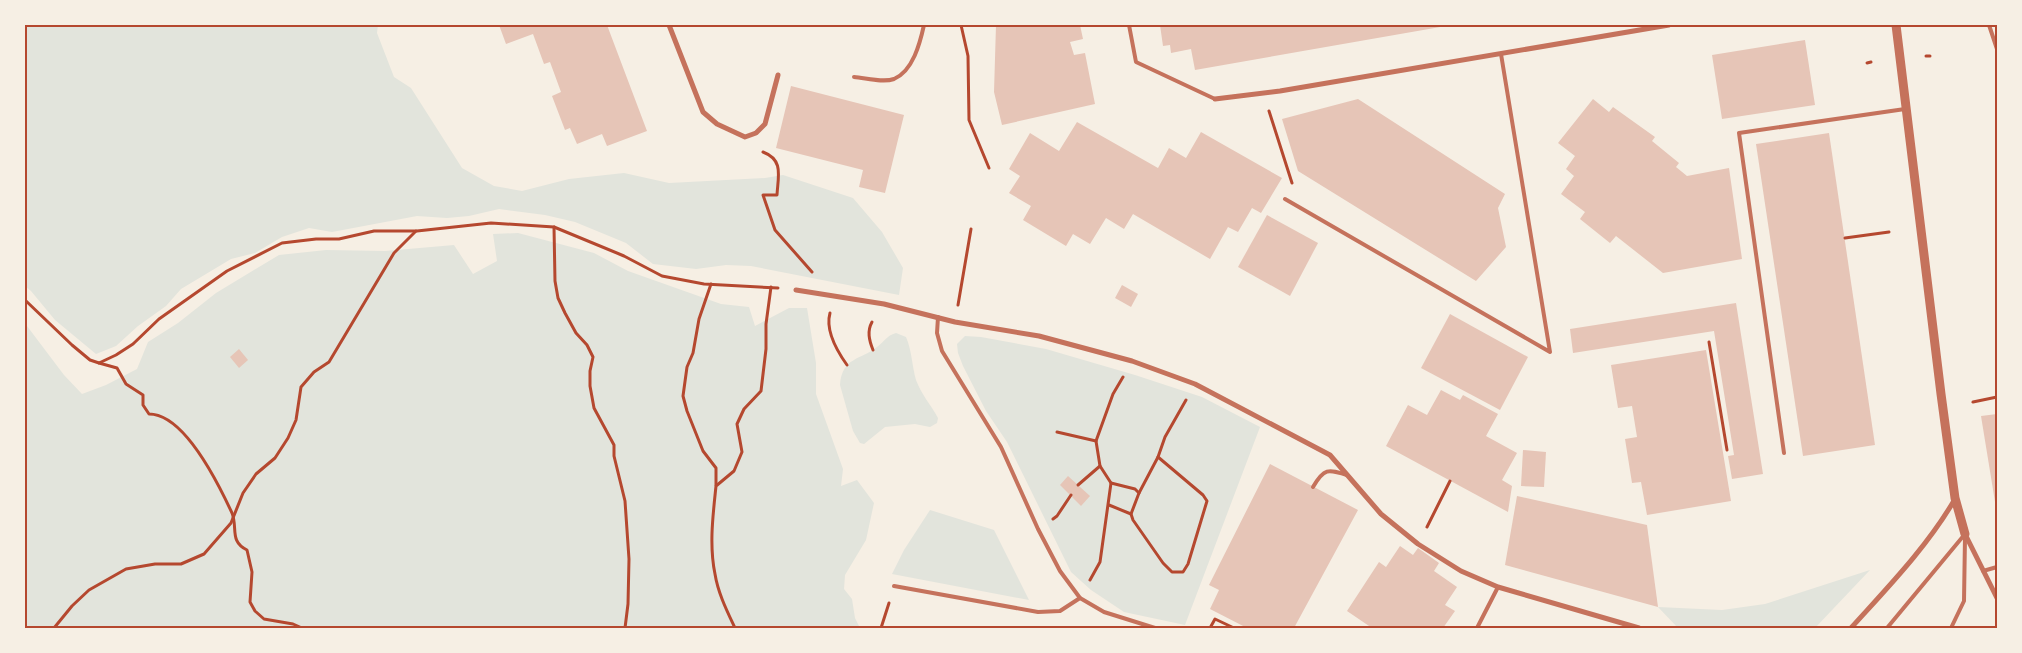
<svg xmlns="http://www.w3.org/2000/svg" width="2022" height="653" viewBox="0 0 2022 653" font-family="'Noto Serif',serif">
<rect width="100%" height="100%" fill="#f6efe4"/>
<g fill="#e2e4dc">
<path d="M25 25H378L377 33 394 77 411 88 462 168 494 186 522 191 569 179 624 173 669 183 765 178 783 175 853 198 882 232 903 268 899 295 751 266 726 265 696 269 653 264 626 243 575 222 545 215 499 209 469 216 447 218 417 216 332 232 309 228 282 237 255 253 231 259 181 289 166 306 138 326 116 346 96 354 55 320 31 291 25 286Z"/>
<path d="M518 233 594 253 628 271 721 304 749 307 755 326 789 308H807L816 363V394L843 469 841 486 857 480 874 503 866 540 845 575 844 589 852 599 855 618 860 628H25V327L27 326 64 375 82 394 106 385 137 369 148 342 178 323 216 293 279 255 326 250 385 251 454 245 473 274 497 261 493 234Z"/>
<path d="M896 333 906 337C912 351 912 366 916 380 921 394 931 405 938 418L937 423 930 427 915 424 885 427 864 444 860 443 853 431 840 385C842 357 861 360 877 347 885 341 886 336 896 333Z"/>
<path d="M965 336 981 337 1046 349 1135 375 1202 397 1260 427 1185 625 1124 612 1091 590 1071 572 1007 442 986 411 963 366 958 353 957 344Z"/>
<path d="M930 510 994 530 1029 600 892 574 904 550Z"/>
<path d="M1870 570 1815 628H1678L1658 607 1722 610 1765 604Z"/>
</g>
<g fill="#e6c5b7">
<path d="M499 25H607L647 131 607 146 602 134 577 144 570 128 565 130 552 96 561 92 550 62 544 64 533 34 506 44Z"/>
<path d="M996 25H1080L1083 39 1070 42 1074 55 1085 53 1095 104 1002 125 994 92Z"/>
<path d="M1160 25H1446V26L1195 70 1191 49 1171 53 1170 45 1163 46Z"/>
<path d="M1805 40 1815 105 1722 119 1712 55Z"/>
<path d="M791 86 904 115 885 193 859 187 863 170 776 148Z"/>
<path d="M1358 99 1505 194 1498 208 1506 247 1476 281 1298 171 1282 119Z"/>
<path d="M1593 99 1609 112 1613 107 1655 137 1652 141 1679 163 1676 167 1687 176 1729 168 1742 259 1663 273 1616 236 1610 243 1580 219 1585 212 1561 194 1574 176 1566 169 1575 156 1558 143Z"/>
<path d="M1077 122 1158 168 1169 148 1186 158 1201 132 1282 178 1261 213 1252 208 1238 232 1228 227 1210 259 1133 214 1124 229 1106 218 1090 244 1073 234 1066 246 1023 220 1031 206 1009 193 1020 176 1009 169 1030 133 1059 151Z"/>
<path d="M1829 133 1875 445 1803 456 1756 144Z"/>
<path d="M1267 215 1318 243 1290 296 1238 267Z"/>
<path d="M1122 285 1138 294 1131 307 1115 298Z"/>
<path d="M1736 303 1763 474 1732 479 1728 456 1734 455 1714 331 1573 353 1570 329Z"/>
<path d="M1450 314 1528 357 1500 410 1421 368Z"/>
<path d="M239 349 248 360 239 368 230 357Z"/>
<path d="M1706 350 1731 501 1647 515 1641 482 1632 483 1625 439 1637 437 1632 406 1618 408 1611 365Z"/>
<path d="M1441 390 1460 400 1463 395 1498 414 1486 436 1517 453 1502 480 1512 486 1508 512 1386 446 1408 405 1427 415Z"/>
<path d="M1997 414V507L1996 508 1981 416Z"/>
<path d="M1523 450 1546 452 1544 487 1521 486Z"/>
<path d="M1270 464 1358 510 1294 628H1247L1210 609 1219 590 1209 585Z"/>
<path d="M1068 476 1090 496 1081 506 1060 485Z"/>
<path d="M1517 496 1647 525 1658 607 1505 565Z"/>
<path d="M1400 546 1413 555 1418 548 1439 563 1434 571 1457 587 1445 605 1455 611 1443 628H1372L1347 611 1379 562 1386 567Z"/>
</g>
<g fill="none" stroke-linecap="round" stroke-linejoin="round">
<g stroke="#b5482f" stroke-width="3">
<path d="M961 25 968 56 969 120 989 168"/>
<path d="M1926 56H1930"/>
<path d="M1867 63 1871 62"/>
<path d="M1269 111 1292 183"/>
<path d="M763 152C784 160 778 176 777 195H763L775 230 812 272"/>
<path d="M554 227 555 281 558 298 565 313 576 333 587 345 593 357 590 371V386L594 408 614 445V456L625 501 629 559 628 604 625 628"/>
<path d="M1845 238 1889 232"/>
<path d="M711 284 699 319 693 353 687 367 683 396 687 411 703 451 716 468V485"/>
<path d="M25 300 72 345 90 360 99 363 116 355 133 344 159 319 227 271 282 243 316 239H339L374 231H417L491 223 554 227 624 256 662 276 704 284 778 288"/>
<path d="M958 305 971 229"/>
<path d="M830 313C825 331 837 351 847 365"/>
<path d="M872 322C867 331 869 340 873 350"/>
<path d="M1709 342 1727 450"/>
<path d="M99 363 117 368 126 384 143 395V405L149 414C185 414 219 485 232 513 238 528 229 541 247 550L252 572 250 602 255 611 264 619 293 624 302 628"/>
<path d="M1973 402 1997 397"/>
<path d="M1057 432 1096 441"/>
<path d="M1111 483 1135 489 1139 493 1131 514 1133 520 1163 563 1172 572H1183L1188 564 1207 501 1203 495 1158 457 1165 437 1186 400"/>
<path d="M1078 485 1100 466"/>
<path d="M1139 493 1158 457"/>
<path d="M1109 505 1131 514"/>
<path d="M1053 519 1057 516 1071 495"/>
<path d="M1427 527 1450 481"/>
<path d="M1090 580 1100 562 1111 483 1100 466 1096 441 1113 394 1123 377"/>
<path d="M54 628 72 606 89 590 126 569 155 564H181L204 554 231 523 243 493 256 474 275 458 288 438 296 420 301 387 314 372 329 362 394 253 416 231"/>
<path d="M735 628C727 611 718 593 715 574 709 545 713 515 716 486L734 471 742 452 737 424 744 409 761 391 766 349V324L771 287"/>
<path d="M881 628 889 603"/>
<path d="M1210 628 1215 619 1234 628"/>
</g>
<g stroke="#c5725c" stroke-width="4">
<path d="M1129 25 1136 62 1215 99"/>
<path d="M1989 25 1997 49"/>
<path d="M854 77C866 78 883 83 894 79 913 71 920 43 924 25"/>
<path d="M1285 199 1550 352 1501 54"/>
<path d="M938 317 937 333 942 351 1001 447 1038 529 1060 571 1080 598 1104 612 1155 628"/>
<path d="M1784 453 1739 133 1905 109"/>
<path d="M1313 487C1324 468 1328 469 1347 475"/>
<path d="M1983 571 1997 567"/>
<path d="M894 586 1038 612 1060 611 1080 598"/>
<path d="M1477 628 1498 587"/>
<path d="M1887 628 1965 534"/>
<path d="M1951 628 1964 601 1965 537"/>
</g>
<g stroke="#c5725c" stroke-width="5">
<path d="M669 25 703 112 717 124 745 137 756 133 765 124 778 75"/>
<path d="M1215 99 1280 91 1669 25"/>
<path d="M796 290 884 304 955 322 1039 336 1132 361 1195 384 1330 455 1381 514 1418 544 1461 571 1498 587 1639 628"/>
<path d="M1965 534 1997 598"/>
<path d="M1851 628C1888 587 1927 547 1955 499"/>
</g>
<path stroke="#c5725c" stroke-width="9" d="M1896 25 1941 394 1955 498 1965 534"/>
</g>
<rect width="2022" height="653" fill="none" stroke="#f6efe4" stroke-width="52"/>
<rect x="26" y="26" width="1970" height="601" fill="none" stroke="#b5482f" stroke-width="2"/>
</svg>
